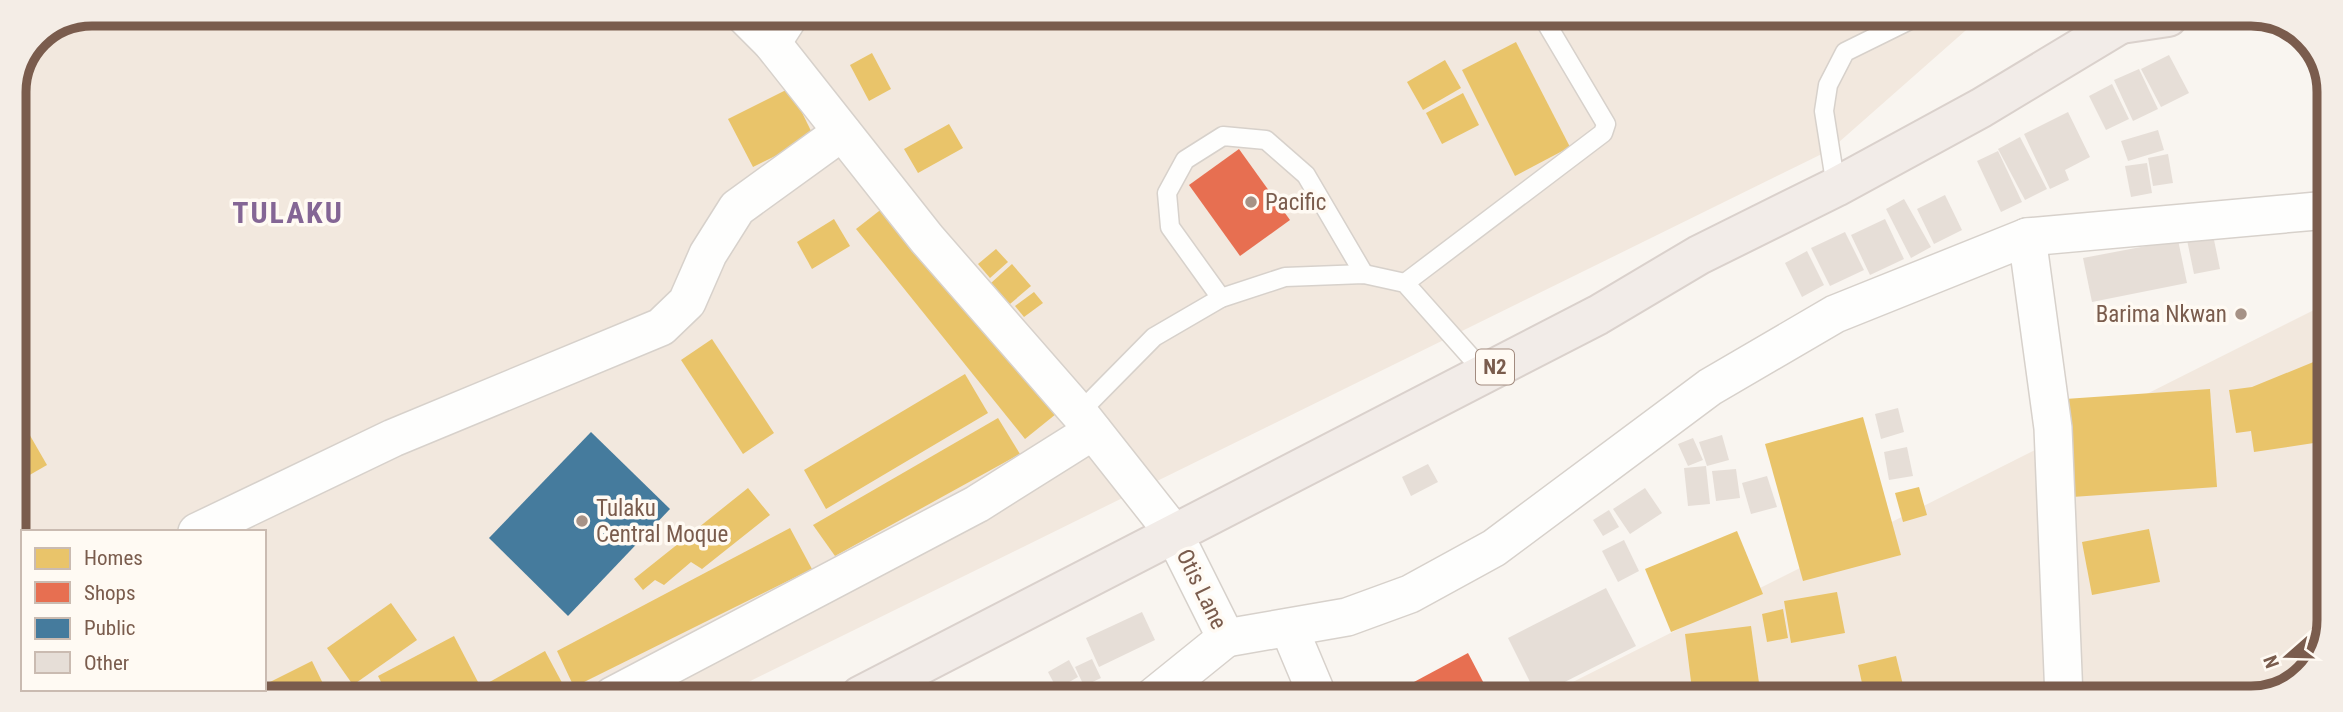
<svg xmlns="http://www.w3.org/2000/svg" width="2343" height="712" viewBox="0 0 2343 712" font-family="'Roboto Condensed',sans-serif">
<rect width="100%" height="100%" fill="#f9f5f0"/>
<g fill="#f2e8de">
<path d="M92 14 1982 16 1830 150 720 696 72 695 63 689H264V532H23V648L14 625V92L37 37Z"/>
<path d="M2328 303 2326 640 2299 682 2251 698 1543 697Z"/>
</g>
<g fill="#e9c46a">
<path d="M1516 42 1570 147 1515 176 1462 70Z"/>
<path d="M872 53 891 89 869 101 850 65Z"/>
<path d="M1445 60 1461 88 1423 110 1407 82Z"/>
<path d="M790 88 814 137 753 167 728 119Z"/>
<path d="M1463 93 1479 125 1442 144 1426 113Z"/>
<path d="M949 124 963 148 918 173 904 149Z"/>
<path d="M888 204 1056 414 1025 439 856 229Z"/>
<path d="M834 219 850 246 812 269 797 242Z"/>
<path d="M996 249 1008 262 990 278 978 264Z"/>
<path d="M1012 264 1031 286 1010 304 991 283Z"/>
<path d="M1034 292 1043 303 1024 317 1015 306Z"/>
<path d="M712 339 774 433 743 454 681 360Z"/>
<path d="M2328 356 2327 441 2254 452 2251 431 2236 433 2229 390 2252 387Z"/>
<path d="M965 374 988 413 826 509 804 470Z"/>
<path d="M2210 389 2217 487 2072 497 2065 399Z"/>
<path d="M1863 417 1901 555 1803 581 1765 444Z"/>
<path d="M998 418 1020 454 835 556 813 525Z"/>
<path d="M28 432 47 465 14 484V440Z"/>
<path d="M1919 487 1927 515 1903 522 1895 493Z"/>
<path d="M748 488 770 515 702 569 691 562 664 585 655 580 643 590 634 579Z"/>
<path d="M790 528 812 569 574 687 557 651Z"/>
<path d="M2149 529 2160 582 2092 595 2082 542Z"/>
<path d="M1737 531 1763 594 1671 632 1645 569Z"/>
<path d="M1837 592 1845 633 1791 643 1784 601Z"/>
<path d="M391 603 417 640 353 685 327 648Z"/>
<path d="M1783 609 1788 638 1767 642 1762 614Z"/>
<path d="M1751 626 1761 697H1693L1685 634Z"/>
<path d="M454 636 478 682 453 696H388L378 676Z"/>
<path d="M545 651 567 692 559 696H472L470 693Z"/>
<path d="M1896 656 1904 689 1865 697 1858 665Z"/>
<path d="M312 661 329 696 244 695 264 689V685Z"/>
</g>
<g fill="#e76f51">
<path d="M1239 149 1290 220 1240 256 1189 185Z"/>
<path d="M1468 653 1491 697H1386Z"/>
</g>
<path fill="#457b9d" d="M591 432 670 509 568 616 489 538Z"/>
<g fill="#e6ded7">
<path d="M2169 55 2189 93 2161 107 2141 69Z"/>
<path d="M2139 69 2158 109 2133 121 2114 80Z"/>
<path d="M2112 84 2129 119 2106 130 2089 96Z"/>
<path d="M2068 112 2090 157 2065 170 2069 180 2050 189 2024 134Z"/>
<path d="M2158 130 2164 150 2128 161 2121 141Z"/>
<path d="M2020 137 2047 189 2025 200 1998 149Z"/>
<path d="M1998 151 2022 202 2001 212 1977 161Z"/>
<path d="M2168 154 2173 183 2153 186 2148 158Z"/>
<path d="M2147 163 2152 193 2131 197 2125 166Z"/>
<path d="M1945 195 1962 230 1934 244 1917 209Z"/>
<path d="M1904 199 1931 247 1911 258 1886 209Z"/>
<path d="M1885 219 1904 259 1870 275 1851 235Z"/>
<path d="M1845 232 1864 270 1830 286 1811 248Z"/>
<path d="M2213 235 2220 269 2194 274 2187 240Z"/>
<path d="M2178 240 2187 283 2092 302 2083 258Z"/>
<path d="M1807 251 1824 285 1802 297 1785 263Z"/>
<path d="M1898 408 1904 432 1881 439 1875 414Z"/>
<path d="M1722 435 1729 460 1707 466 1699 442Z"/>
<path d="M1693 438 1703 460 1688 466 1678 444Z"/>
<path d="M1907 447 1913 476 1889 480 1884 452Z"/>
<path d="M1428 464 1438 482 1411 496 1402 477Z"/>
<path d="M1706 466 1710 504 1688 506 1684 468Z"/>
<path d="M1736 469 1740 498 1716 501 1712 471Z"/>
<path d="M1767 476 1777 507 1751 514 1742 483Z"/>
<path d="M1645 488 1662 513 1630 534 1613 509Z"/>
<path d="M1609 510 1619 527 1603 536 1593 520Z"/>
<path d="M1624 540 1639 571 1618 582 1602 551Z"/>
<path d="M1606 588 1636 646 1537 696 1508 638Z"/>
<path d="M1142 612 1155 640 1099 667 1086 638Z"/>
<path d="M1092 659 1101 678 1084 686 1075 667Z"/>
<path d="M1069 660 1078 677 1057 689 1048 672Z"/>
<path d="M1204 689 1208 697H1192Z"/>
</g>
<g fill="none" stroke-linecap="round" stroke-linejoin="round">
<defs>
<g id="service">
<path d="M1836 187 1824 111 1828 85 1845 52 1918 16"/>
<path d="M1405 283 1603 133 1606 124 1542 16"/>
<path d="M1221 298 1170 227 1167 193 1185 160 1223 136 1266 140 1306 175 1364 274"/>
<path d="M1079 413 1154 337 1221 298 1285 277 1364 274 1405 283 1485 373"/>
</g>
<g id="minor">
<path d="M744 15 772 43 927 239 1079 413 1173 532 1226 638 1153 697"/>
<path d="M772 43 790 15"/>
<path d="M2027 237 2328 210"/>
<path d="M197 532 393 438 661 327 687 302 708 254 737 208 842 132"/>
<path d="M1289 628 1318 697"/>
<path d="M1226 638 1347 617 1410 594 1494 548 1710 387 1835 314 2027 237 2053 428 2064 698"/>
<path d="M20 640 23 638"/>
<path d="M612 696 977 504 1093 431"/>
</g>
<g id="trunk">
<path d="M2121 24 2168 17"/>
<path d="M860 696 1598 315 1699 255 1836 187 1981 108 2132 17"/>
</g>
</defs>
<use href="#service" stroke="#d7d1cb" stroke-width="21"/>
<use href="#minor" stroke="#d7d1cb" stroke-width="40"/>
<use href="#trunk" stroke="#dad1cc" stroke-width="42"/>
<use href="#service" stroke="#fefefd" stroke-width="18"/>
<use href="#minor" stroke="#fefefd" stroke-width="37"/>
<use href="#trunk" stroke="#f2ece8" stroke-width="38"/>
</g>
<g fill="#a69286" stroke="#fffaf3" stroke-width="2.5">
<circle cx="1251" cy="202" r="7"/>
<circle cx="2241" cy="314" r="7"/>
<circle cx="582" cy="521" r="7"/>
</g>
<g text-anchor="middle" stroke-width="7" stroke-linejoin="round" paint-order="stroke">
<rect fill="#fffaf3" stroke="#a28b7f" stroke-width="2" x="1476" y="349.5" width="38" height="35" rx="5"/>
<g font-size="21" font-weight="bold" fill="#7a5c4d">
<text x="1495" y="374">N2</text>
</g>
<g font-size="23" fill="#7a5c4d" stroke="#fffaf3" text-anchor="start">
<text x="1265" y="210">Pacific</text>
<text x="2227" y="322" text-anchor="end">Barima Nkwan</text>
<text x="596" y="516">Tulaku<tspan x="596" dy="26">Central Moque</tspan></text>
</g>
<g font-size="23" fill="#7a5c4d" stroke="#fffaf3">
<text transform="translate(1202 589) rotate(64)" y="8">Otis Lane</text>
</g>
<g font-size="30" font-weight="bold" letter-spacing="2" fill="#846695" stroke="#fffaf3">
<text x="288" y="223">TULAKU</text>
</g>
</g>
<path d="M0 0H2343V712H0ZM92 26H2251A66 66 0 0 1 2317 92V620A66 66 0 0 1 2251 686H92A66 66 0 0 1 26 620V92A66 66 0 0 1 92 26Z" fill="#f4ede6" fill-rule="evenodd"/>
<path fill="none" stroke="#7a5c4d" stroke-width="9" d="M92 26H2251A66 66 0 0 1 2317 92V620A66 66 0 0 1 2251 686H92A66 66 0 0 1 26 620V92A66 66 0 0 1 92 26Z"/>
<rect x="21" y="530" width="245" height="161" fill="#fffaf3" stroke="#cabbb1" stroke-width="2"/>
<rect x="35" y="548" width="35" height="21" fill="#e9c46a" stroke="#cabbb1" stroke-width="2"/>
<text x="84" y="565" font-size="21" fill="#7a5c4d">Homes</text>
<rect x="35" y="582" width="35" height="21" fill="#e76f51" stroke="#cabbb1" stroke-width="2"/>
<text x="84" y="600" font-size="21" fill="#7a5c4d">Shops</text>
<rect x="35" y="618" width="35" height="21" fill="#457b9d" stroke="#cabbb1" stroke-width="2"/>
<text x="84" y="635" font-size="21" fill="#7a5c4d">Public</text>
<rect x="35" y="652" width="35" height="21" fill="#e6ded7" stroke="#cabbb1" stroke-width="2"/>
<text x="84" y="670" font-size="21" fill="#7a5c4d">Other</text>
<g transform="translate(2287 656) rotate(250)" stroke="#fffaf3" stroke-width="5" paint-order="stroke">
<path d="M0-5L12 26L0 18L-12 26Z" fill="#7a5c4d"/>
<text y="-10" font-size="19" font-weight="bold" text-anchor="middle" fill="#7a5c4d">N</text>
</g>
</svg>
